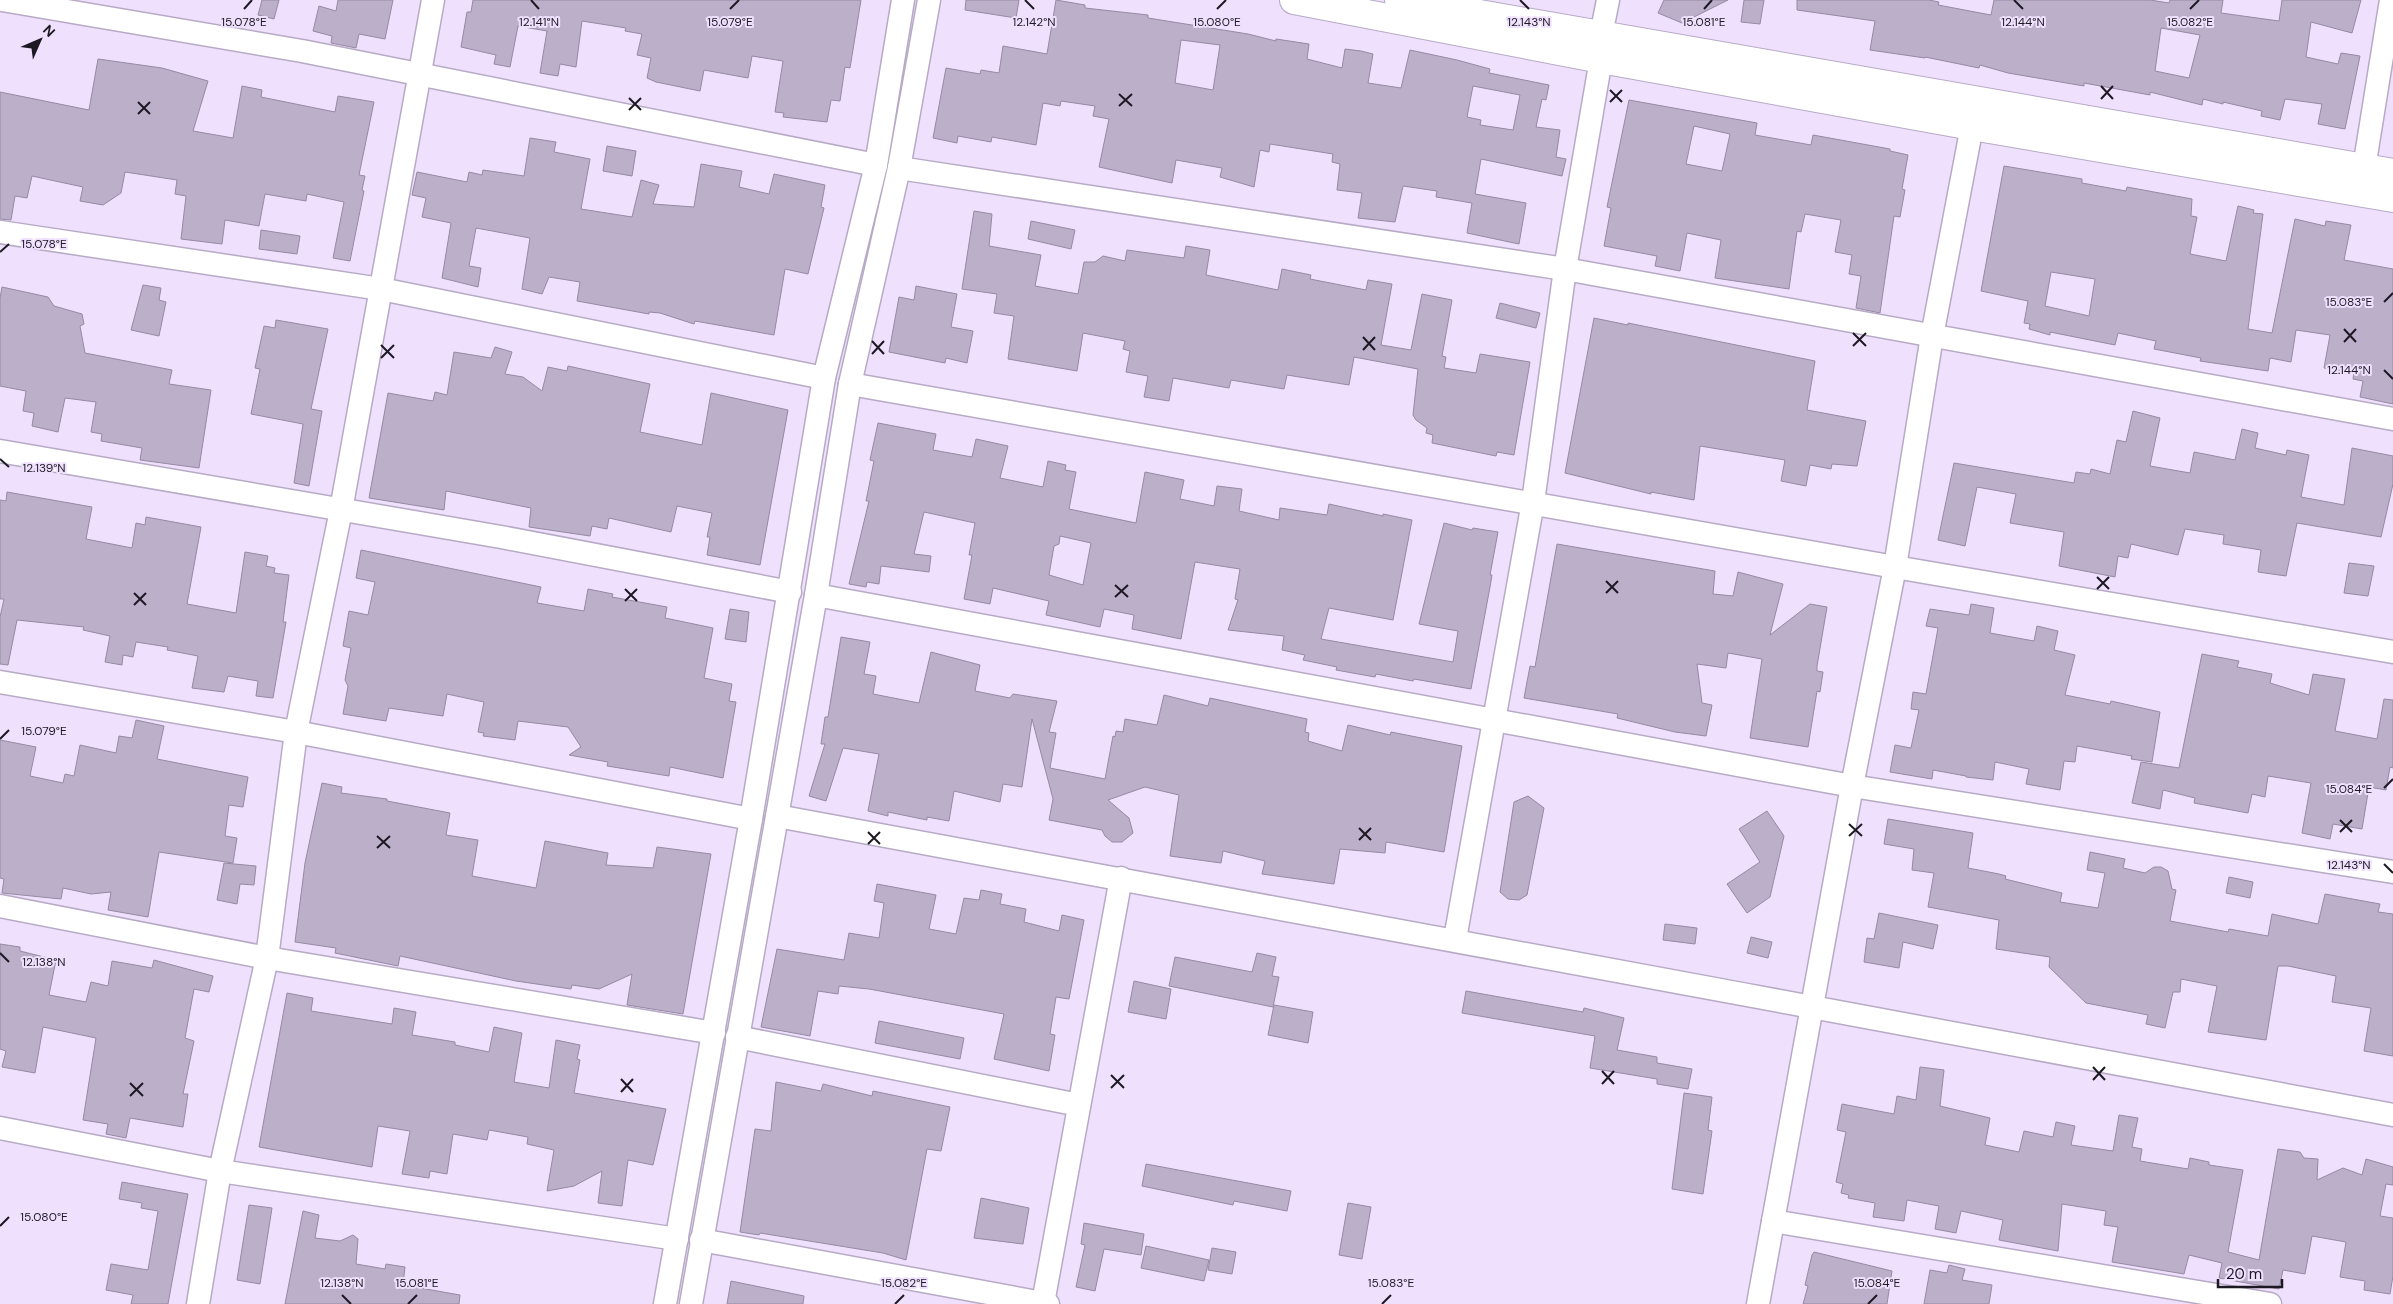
<svg xmlns="http://www.w3.org/2000/svg" width="2393" height="1304" viewBox="0 0 2393 1304" font-family="'DM Sans',sans-serif">
<rect width="100%" height="100%" fill="#efe1fe"/>
<g fill="#bcafca" stroke="#9689a3" fill-rule="evenodd">
<path d="M262 0H279L274 19 258 15Z"/>
<path d="M338 0H393L385 39 359 34 356 48 331 43 332 36 313 31 319 6 336 11Z"/>
<path d="M473 0H861L850 68 845 67 840 101 831 100 827 122 783 117 784 113 775 112 783 61 752 56 748 78 704 70 700 91 656 82 647 78 651 58 637 55 642 34 625 31 626 28 582 21 576 67 560 64 558 76 540 73 547 31 518 26 510 67 494 64 496 55 461 47 467 12H471Z"/>
<path d="M966 0H1019L1016 18 965 10Z"/>
<path d="M1056 0 1085 5V8L1148 15V18L1248 34 1276 41V39L1309 44 1307 59 1342 68 1345 49 1361 51 1373 54 1368 83 1401 88 1410 50 1457 60 1490 69 1489 73 1549 85 1546 100 1542 99 1536 127 1560 130 1556 157 1566 159 1562 176 1481 159 1475 194 1526 203 1519 244 1467 233 1472 203 1436 197 1437 191 1403 186 1395 222 1358 218 1362 193 1337 190 1340 164 1332 162 1333 154 1270 144 1269 152 1260 150 1254 187 1220 177 1222 168 1176 160 1172 183 1099 167 1109 119 1093 116 1095 106 1061 101 1060 106 1043 103 1036 145 992 137 991 142 958 136 957 143 933 138 946 68 980 74 981 70 999 73 1003 46 1047 54ZM1181 40 1220 45 1213 90 1175 83ZM1473 86 1520 95 1513 130 1480 125 1481 120 1467 117Z"/>
<path d="M1664 0H1728L1682 23 1658 13Z"/>
<path d="M1744 0H1764L1760 24 1741 22Z"/>
<path d="M1797 0H1929L1939 2 1938 5 1991 15 1994 0H2150L2169 3 2170 0H2223L2221 13 2279 21 2282 0H2361L2352 33 2311 22 2306 57 2338 64 2341 53 2360 56 2345 129 2318 124 2322 104 2285 99 2280 120 2261 116 2262 111 2223 102V104L2203 99 2202 105 2150 92V95L2084 83V86L2008 73 1980 65 1979 68 1925 57V58L1870 50 1875 21 1797 10ZM2161 28 2200 35 2189 78 2155 71Z"/>
<path d="M98 59 162 68 208 81 193 131 233 138 242 86 262 90 261 97 335 112 338 96 374 102 359 175 365 176 362 190 364 191 350 261 333 258 344 202 307 194 306 201 265 194 259 226 225 220 222 244 181 239 186 196 175 194 177 180 125 172 121 193 103 205 80 201 83 187 32 176 27 198 15 196 11 220 0 219V92L89 110Z"/>
<path d="M1629 100 1757 123 1755 135 1811 145 1813 135 1890 149V151L1908 155 1902 189 1905 190 1900 217 1894 216 1880 313 1856 308 1861 276 1849 274 1852 255 1835 252 1841 220 1805 214 1801 232 1797 231 1789 289 1715 278 1721 240 1687 233 1680 271 1655 266 1657 256 1604 246 1611 208 1607 207ZM1694 126 1730 134 1722 171 1686 164Z"/>
<path d="M530 138 556 142 554 152 590 159 581 209 632 217 641 180 659 185 653 204 694 207 701 164 742 171 739 187 769 194 774 174 825 185 821 207 824 208 808 274 785 269 774 335 695 321 694 324 660 313 649 312V314L577 301 580 282 549 277 542 294 522 289 530 238 476 228 469 266 481 268 478 287 442 278 451 223 422 217 426 198 412 195 417 172 467 182 469 172 482 175 483 170 524 176Z"/>
<path d="M607 146 636 151 632 176 603 171Z"/>
<path d="M2004 166 2082 179V183L2126 191 2127 187 2192 199 2191 216 2197 217 2190 254 2226 261 2238 206 2254 210 2253 213 2263 214 2248 329 2272 333 2295 219 2325 226 2326 221 2351 225 2344 260 2393 269V404L2360 397 2363 381 2353 379 2354 373 2324 368 2330 335 2296 330 2291 362 2270 358 2268 371 2200 361 2201 358 2154 349 2156 341 2118 333 2115 345 2050 332V335L2029 329 2030 324 2024 323 2028 301 1981 291ZM2051 272 2095 279 2089 316 2045 306Z"/>
<path d="M974 211 992 214 989 246 1041 255 1035 286 1078 294 1084 262H1095L1103 256 1125 261 1127 250 1184 258 1186 246 1210 250 1206 275 1278 290 1282 269 1311 275 1310 279 1366 290 1368 280 1392 284 1381 345 1411 350 1422 294 1452 300 1442 356 1446 357 1444 368 1476 373 1480 354 1530 362 1514 455 1497 452 1496 456 1432 443 1433 435 1426 433 1427 428 1416 420 1413 415 1418 369 1354 357 1349 385 1287 375 1284 389 1231 380 1229 388 1173 378 1169 401 1144 397 1148 376 1126 372 1130 351 1123 349 1125 341 1083 333 1077 371 1008 359 1014 316 994 313 997 294 962 289Z"/>
<path d="M1031 221 1075 230 1071 249 1028 239Z"/>
<path d="M261 230 300 236 297 254 259 249Z"/>
<path d="M143 285 161 288 159 300 166 302 159 336 131 330Z"/>
<path d="M916 286 957 294 951 327 973 331 967 363 946 358 945 363 889 352 899 297 914 300Z"/>
<path d="M2 287 48 297 54 306 82 314 84 324 80 326 85 353 172 370 169 384 211 390 199 468 140 460 142 448 101 441 102 434 91 432 96 402 65 398 58 432 32 426 34 413 23 411 26 391 0 386V298Z"/>
<path d="M1500 303 1540 313 1536 328 1496 318Z"/>
<path d="M1594 318 1628 325V323L1815 361 1807 410 1866 421 1857 466 1832 464 1831 469 1810 465 1806 486 1781 481 1785 460 1700 446 1694 500 1651 492V494L1565 473Z"/>
<path d="M276 320 328 329 311 409 322 411 309 486 294 483 303 424 251 414 260 369 255 368 264 326 275 328Z"/>
<path d="M495 347 512 352 505 374 523 377 542 391 548 367 567 371 568 366 650 384 640 432 702 445 711 393 788 410 760 565 707 555 710 537H707L712 513 677 506 671 532 609 518 607 529 592 526 590 536 529 527 531 508 446 491 444 510 369 498 388 393 433 401 435 392 447 395 454 352 491 358Z"/>
<path d="M2133 411 2160 418 2150 466 2190 473 2194 452 2235 460 2242 429 2258 433 2255 448 2286 455 2287 450 2309 455 2301 497 2344 505 2352 448 2393 456V484L2381 537 2297 523 2286 576 2258 572 2261 550 2223 544 2224 535 2185 529 2178 555 2131 544 2128 558 2118 556 2115 577 2059 566 2064 532 2010 523 2016 494 1977 487 1965 546 1938 540 1954 463 2074 483 2076 472 2090 474 2091 469 2110 474 2117 440 2126 442Z"/>
<path d="M878 423 936 434 933 450 972 457 976 439 1008 446 1000 478 1043 487 1048 461 1066 465 1065 470 1076 472 1069 509 1136 523 1145 472 1184 480 1180 499 1214 506 1217 486 1242 489 1239 511 1279 520 1280 508 1327 515 1329 504 1383 516V514L1412 520 1393 620 1329 608 1321 639 1453 662 1458 631 1419 624 1444 523 1472 530 1473 528 1498 532 1490 575H1492L1490 587 1471 689 1414 679 1413 681 1376 674 1375 677 1336 670 1337 667 1303 660 1305 655 1282 650 1284 636 1228 630 1238 600 1235 599 1240 569 1195 562 1181 639 1132 629 1134 615 1104 609 1100 627 1046 615 1049 601 993 588 990 604 964 599 972 555H969L975 523 924 512 914 554 931 556 929 572 881 566 879 584 867 582 866 587 849 584 869 501H866L874 461 870 460ZM1060 536 1091 543 1083 585 1049 575 1054 546 1059 544Z"/>
<path d="M7 492 92 507 86 539 132 548 136 523 145 525 146 517 201 527 187 604 236 613 245 552 268 556 266 566 275 568 274 573 289 575 283 622H286L273 698 256 696 258 681 228 676 224 692 192 688 198 656 167 650 168 647 136 642 133 657 123 655 122 665 105 662 110 636 83 630 84 627 17 620 8 665 0 664V617L4 599H0V500L6 501Z"/>
<path d="M1557 544 1715 571 1713 594 1733 596 1738 572 1783 584 1770 635 1810 604 1827 607 1817 666V671L1823 672 1820 692 1817 691 1808 747 1750 738 1762 659 1728 653 1726 668 1697 664 1702 703 1712 705 1706 736 1675 732 1617 718 1618 714 1524 698 1530 666 1535 667Z"/>
<path d="M361 550 541 587 537 603 584 611 588 589 613 594 612 597 667 607 665 618 713 628 704 678 732 684 729 701 736 702 723 778 670 767 669 776 607 766 608 762 569 755 581 747 568 727 518 721 515 740 483 736 484 733 478 732 484 702 447 694 443 716 389 708 386 721 343 714 348 686 345 680 351 648 343 646 349 611 368 615 375 582 356 578Z"/>
<path d="M2349 563 2374 566 2368 596 2344 593Z"/>
<path d="M1971 604 1994 608 1990 633 2034 641 2037 626 2058 631 2054 650 2075 655 2065 695 2110 704 2111 701 2160 712 2152 762 2131 759 2132 756 2077 746 2075 762 2064 761 2060 790 2026 784 2029 769 1995 762 1993 780 1966 777V776L1933 770 1932 779 1890 772 1895 745 1911 748 1919 710 1911 709 1913 692 1926 694 1938 628 1926 626 1930 609 1969 615Z"/>
<path d="M730 609 749 612 746 642 725 639Z"/>
<path d="M841 637 870 642 864 674 876 676 873 694 919 703 931 652 980 665 975 691 1010 698 1013 694 1057 701 1049 732 1056 733 1050 768 1105 779 1113 736 1115 737 1116 731 1123 732 1125 719 1157 725 1164 695 1208 706 1210 698 1307 719 1305 732 1309 733 1308 741 1342 751 1348 725 1390 735 1391 732 1462 746 1444 852 1386 842 1385 853 1340 849 1334 884 1262 874 1265 861 1223 851 1221 863 1170 856 1179 795 1145 787 1108 800 1129 818 1133 833 1122 842H1112L1105 836 1102 830 1049 820 1053 799 1032 719 1022 787 1003 784 1000 802 954 791 949 821 927 817V820L888 812V816L868 811 879 754 843 748 826 801 809 796 825 744H821L825 717H828Z"/>
<path d="M2202 654 2239 661 2237 667 2272 674 2270 683 2309 695 2313 674 2345 679 2335 731 2377 739 2384 699 2393 700V768L2390 767 2386 790 2369 787 2362 829 2333 824 2330 839 2302 833 2311 783 2268 776 2265 797 2252 794 2248 813 2194 803 2195 798 2163 790 2160 809 2132 803 2141 762 2179 768Z"/>
<path d="M136 720 164 726 157 759 248 777 243 807 229 805 225 836 237 838 233 863 159 852 148 917 108 910 111 892 91 894 63 888 61 899 2 893 4 879 0 878V740L36 747 30 776 63 783 65 774 74 776 80 745 116 753 119 736 132 738Z"/>
<path d="M322 783 342 787 341 793 387 799V801L450 813 446 835 478 840 472 876 536 888 545 841 608 853 606 865 653 868 657 847 711 854 683 1014 627 1005 632 974 599 989 572 985 571 989 516 981 400 956 398 966 335 953 336 948 295 942 305 863Z"/>
<path d="M1528 796 1544 808 1527 895 1519 900 1508 899 1500 892 1514 802Z"/>
<path d="M1767 811 1784 836 1770 897 1747 913 1727 884 1760 862 1739 829Z"/>
<path d="M1888 819 1973 833 1968 868 1999 874 2006 876 2005 879 2062 893 2060 902 2098 908 2105 873 2087 870 2090 852 2125 859 2123 868 2145 873 2154 867H2161L2168 871 2172 889 2176 890 2170 921 2228 932 2229 929 2268 936 2272 914 2318 924 2325 894 2380 904 2378 912 2393 914V1056L2364 1051 2371 1008 2332 1002 2336 976 2288 966H2278L2266 1040 2208 1032 2217 986 2181 979 2180 992H2173L2165 1028 2146 1024 2148 1015 2086 1003 2049 967 2050 957 1996 949 1999 920 1928 907 1934 873 1912 870 1914 849 1884 844Z"/>
<path d="M224 863 256 866 254 885 240 884 237 904 217 900Z"/>
<path d="M2229 877 2253 882 2250 898 2226 893Z"/>
<path d="M877 884 936 895 929 929 956 934 964 898 979 900 981 890 1002 894 1000 904 1026 909 1024 922 1059 931 1062 915 1084 920 1069 999 1056 997 1050 1034 1055 1035 1049 1071 994 1059 1004 1014 869 989 839 986 838 994 818 991 810 1036 761 1027 777 949 844 960 849 933 879 938 884 903 874 901Z"/>
<path d="M1879 913 1938 925 1933 949 1903 942 1899 968 1864 962 1867 938 1874 939Z"/>
<path d="M1665 924 1697 928 1695 944 1663 940Z"/>
<path d="M1751 937 1772 942 1768 958 1747 953Z"/>
<path d="M0 944 20 947V951L56 960 49 995 86 1002 91 982 108 986 112 961 152 968 154 960 213 976 209 992 194 989 185 1038 194 1041 183 1094H188L183 1127 130 1118 126 1138 106 1134 108 1124 83 1120 96 1038 43 1027 35 1073 2 1067 6 1051 0 1049Z"/>
<path d="M1257 953 1276 957 1272 976 1279 977 1273 1007 1169 986 1175 957 1252 972Z"/>
<path d="M1134 981 1171 989 1166 1019 1128 1012Z"/>
<path d="M1466 991 1583 1012 1584 1008 1624 1018 1617 1050 1657 1057V1063L1692 1069 1688 1089 1657 1084V1079L1590 1068 1595 1036 1462 1013Z"/>
<path d="M287 993 313 998 311 1011 392 1024 394 1008 416 1012 412 1035 455 1042V1045L489 1052 494 1027 522 1033 514 1082 549 1088 556 1040 580 1045 577 1059 580 1060 574 1093 666 1109 653 1165 628 1160 622 1206 598 1203 602 1171 574 1186 547 1191 554 1150 527 1144 528 1137 489 1130 487 1140 453 1134 447 1174 430 1171 429 1178 402 1174 410 1131 378 1126 372 1167 259 1147Z"/>
<path d="M1274 1005 1313 1012 1308 1043 1268 1035Z"/>
<path d="M879 1021 964 1038 960 1059 875 1043Z"/>
<path d="M1920 1067 1944 1070 1940 1106 1990 1118 1985 1145 2019 1152 2024 1131 2053 1137 2056 1122 2075 1126 2071 1145 2113 1151 2119 1115 2138 1118 2132 1147 2142 1149 2140 1161 2188 1169 2190 1158 2209 1162V1165L2243 1170 2228 1252 2259 1260 2278 1149 2300 1152 2304 1158 2318 1159 2317 1180 2343 1168 2362 1175 2366 1159 2393 1167V1185L2386 1184 2380 1216 2393 1218V1276L2390 1294 2364 1290 2365 1281 2340 1277 2346 1242 2312 1236 2305 1274 2283 1270 2279 1289 2219 1278 2222 1263 2189 1255 2184 1274 2112 1262 2118 1227 2104 1225 2106 1211 2062 1204 2058 1251 1999 1240 2003 1220 1961 1211 1956 1233 1935 1229 1939 1206 1907 1200 1904 1221 1873 1217 1875 1203 1848 1198 1849 1195 1841 1193 1843 1184 1836 1182 1846 1132 1837 1130 1842 1104 1894 1114 1897 1096 1916 1100Z"/>
<path d="M776 1082 821 1091 823 1084 872 1096 873 1091 950 1107 941 1151 927 1149 906 1260 883 1253 760 1233 759 1235 740 1232 755 1129 771 1131Z"/>
<path d="M1684 1093 1712 1097 1708 1130 1712 1131 1703 1194 1672 1189Z"/>
<path d="M1146 1164 1291 1191 1287 1211 1234 1201 1233 1205 1142 1186Z"/>
<path d="M122 1182 188 1194 168 1304H131L133 1295 106 1290 111 1264 148 1270 158 1211 141 1208 142 1203 119 1199Z"/>
<path d="M981 1198 1029 1208 1023 1244 974 1238Z"/>
<path d="M1348 1203 1371 1207 1362 1259 1339 1255Z"/>
<path d="M249 1205 272 1208 260 1284 237 1280Z"/>
<path d="M303 1211 319 1215 315 1238 340 1241 353 1235 358 1239 356 1264 385 1269 386 1264 405 1267 403 1285 460 1295 459 1304H285Z"/>
<path d="M1084 1223 1144 1234 1141 1255 1104 1249 1095 1291 1076 1287 1085 1245 1081 1244Z"/>
<path d="M1146 1246 1209 1260 1204 1281 1141 1268Z"/>
<path d="M1212 1248 1236 1252 1232 1274 1208 1270Z"/>
<path d="M1814 1252 1892 1271 1887 1304H1803L1808 1286 1805 1285 1812 1255Z"/>
<path d="M1949 1265 1965 1269 1962 1280 1992 1285 1989 1304H1924L1930 1270 1947 1273Z"/>
<path d="M731 1281 804 1296 803 1304H727Z"/>
</g>
<g fill="none" stroke-linecap="round" stroke-linejoin="round">
<defs>
<g id="street">
<path d="M2 0 302 51 876 165"/>
<path d="M1601 35 1608 0"/>
<path d="M899 168 1565 269 2393 419"/>
<path d="M2364 168 2391 0"/>
<path d="M0 232 381 289 824 378"/>
<path d="M850 384 1895 567 2393 652"/>
<path d="M0 451 501 537 790 592"/>
<path d="M816 595 1852 786 2393 872"/>
<path d="M0 682 296 732 751 819"/>
<path d="M777 816C1317 913 1854 1016 2393 1115"/>
<path d="M0 906 267 958 714 1033"/>
<path d="M1455 939 1533 502 1565 269 1601 59"/>
<path d="M737 1037 1079 1105"/>
<path d="M0 1128 220 1171 677 1239"/>
<path d="M1773 1221 2270 1304"/>
<path d="M701 1240 1048 1304"/>
<path d="M1043 1303 1121 878"/>
<path d="M198 1304 220 1171 267 958 296 732 341 510 433 0"/>
<path d="M665 1304 751 819 824 378 876 165 903 0"/>
<path d="M691 1304 816 595 850 384 899 168 929 0"/>
<path d="M1758 1304 1852 786 1895 567 1932 336 1972 126"/>
</g>
<g id="secondary">
<path d="M1294 0 1601 59 1972 126 2393 198"/>
<path d="M1399 0 2393 173"/>
</g>
</defs>
<use href="#street" stroke="#b7aac5" stroke-width="25"/>
<use href="#secondary" stroke="#b7aac5" stroke-width="30"/>
<use href="#street" stroke="#fff" stroke-width="22"/>
<use href="#secondary" stroke="#fff" stroke-width="28"/>
</g>
<path fill="none" stroke="#1d1923" stroke-width="2" d="M531 0 539 9M1025 0 1034 9M1520 0 1529 9M2014 0 2023 9M244 9 252 0M730 9 739 0M1217 9 1226 0M1704 9 1712 0M2190 9 2199 0M2101 86 2113 99M1610 90 1622 102M1119 94 1132 106M629 98 641 110M2101 99 2113 86M138 102 150 114M1610 102 1622 90M1119 106 1132 94M629 110 641 98M138 114 150 102M0 252 9 244M2384 302 2393 293M2344 329 2356 342M1853 333 1866 346M1363 337 1375 350M872 341 884 354M2344 342 2356 329M381 345 394 358M1853 346 1866 333M1363 350 1375 337M872 354 884 341M381 358 394 345M2384 370 2393 379M0 459 9 467M2097 577 2109 589M1606 581 1618 593M1115 585 1128 597M625 589 637 601M2097 589 2109 577M134 593 146 605M1606 593 1618 581M1115 597 1128 585M625 601 637 589M134 605 146 593M0 739 9 730M2384 788 2393 779M2340 820 2352 832M1849 824 1862 836M1359 828 1371 840M868 832 880 844M2340 832 2352 820M377 836 390 848M1849 836 1862 824M1359 840 1371 828M868 844 880 832M377 848 390 836M2384 864 2393 873M0 953 9 962M2093 1067 2105 1080M1602 1071 1614 1084M1111 1075 1124 1088M621 1079 633 1092M2093 1080 2105 1067M130 1083 143 1096M1602 1084 1614 1071M1111 1088 1124 1075M621 1092 633 1079M130 1096 143 1083M0 1226 9 1217M342 1295 351 1304M408 1304 417 1295M895 1304 904 1295M1382 1304 1391 1295M1868 1304 1877 1295"/>
<g font-size="12" text-anchor="middle" fill="#1d1923" stroke="#efe1fe" stroke-width="4" stroke-linejoin="round" paint-order="stroke">
<text x="244" y="26">15.078°E</text>
<text x="539" y="26">12.141°N</text>
<text x="730" y="26">15.079°E</text>
<text x="1034" y="26">12.142°N</text>
<text x="1217" y="26">15.080°E</text>
<text x="1529" y="26">12.143°N</text>
<text x="1704" y="26">15.081°E</text>
<text x="2023" y="26">12.144°N</text>
<text x="2190" y="26">15.082°E</text>
<text x="44" y="248">15.078°E</text>
<text x="2349" y="306">15.083°E</text>
<text x="2349" y="374">12.144°N</text>
<text x="44" y="472">12.139°N</text>
<text x="44" y="735">15.079°E</text>
<text x="2349" y="793">15.084°E</text>
<text x="2349" y="869">12.143°N</text>
<text x="44" y="966">12.138°N</text>
<text x="44" y="1221">15.080°E</text>
<text x="342" y="1287">12.138°N</text>
<text x="417" y="1287">15.081°E</text>
<text x="904" y="1287">15.082°E</text>
<text x="1391" y="1287">15.083°E</text>
<text x="1877" y="1287">15.084°E</text>
</g>
<g transform="translate(40 40) rotate(45)" stroke="#efe1fe" stroke-width="4" paint-order="stroke">
<path d="M0-4L9 19L0 12L-9 19Z" fill="#1d1923"/>
<text y="-8" font-size="14" font-weight="bold" text-anchor="middle" fill="#1d1923">N</text>
</g>
<path d="M2218 1279v8h64v-8" fill="none" stroke="#1d1923" stroke-width="2.5"/>
<text x="2226" y="1279" font-size="15" fill="#1d1923" stroke="#efe1fe" stroke-width="4" paint-order="stroke">20 m</text>
</svg>
